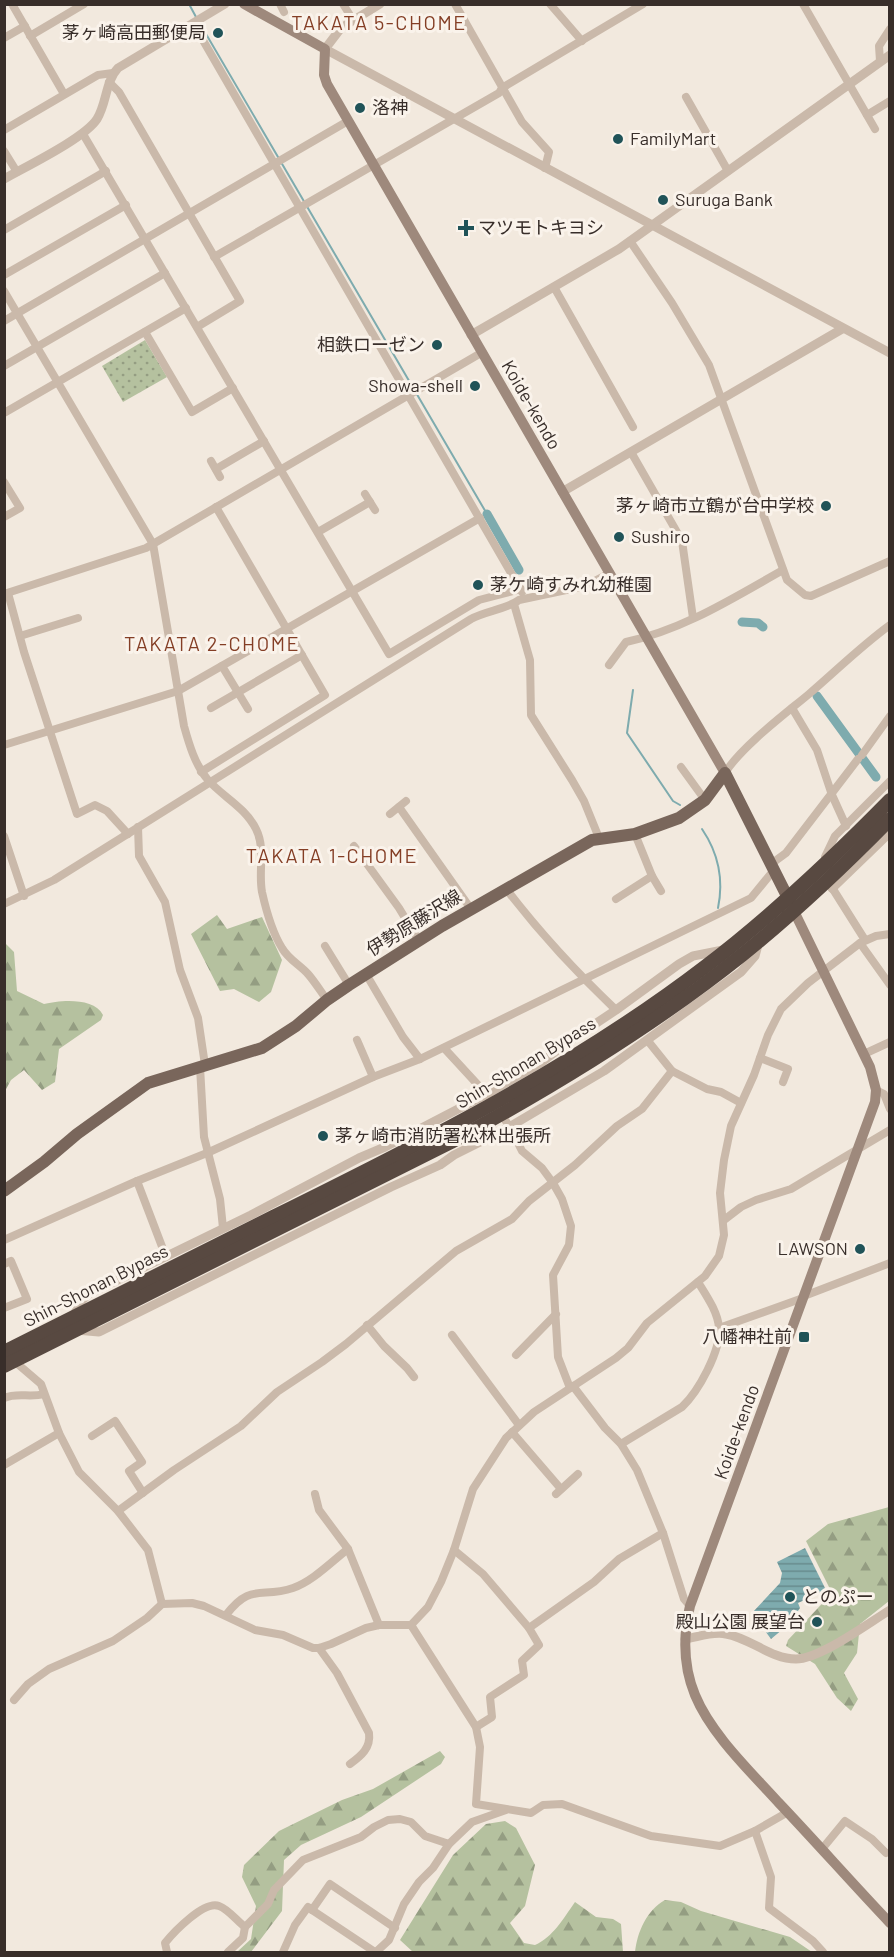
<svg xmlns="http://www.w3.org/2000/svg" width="894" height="1957" viewBox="0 0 894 1957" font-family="Barlow,'Noto Sans JP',sans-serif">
<defs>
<pattern id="forest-firs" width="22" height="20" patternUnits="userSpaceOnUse" patternTransform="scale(1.5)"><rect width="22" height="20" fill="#b5c19f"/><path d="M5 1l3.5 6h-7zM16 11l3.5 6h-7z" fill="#949d82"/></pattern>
<pattern id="park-dots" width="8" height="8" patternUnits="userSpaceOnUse" patternTransform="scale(1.5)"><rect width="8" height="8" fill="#b5c19f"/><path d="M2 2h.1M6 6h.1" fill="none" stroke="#949d82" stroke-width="1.8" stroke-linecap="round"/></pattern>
<pattern id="water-rules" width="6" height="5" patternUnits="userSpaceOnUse" patternTransform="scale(1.5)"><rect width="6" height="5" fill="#7eabae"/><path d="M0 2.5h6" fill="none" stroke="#688c8e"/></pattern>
</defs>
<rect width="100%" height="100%" fill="#f2e9de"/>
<g fill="url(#forest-firs)">
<path d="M217 915 227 929 262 917 282 960 271 992 259 1002 234 989 220 991 191 934Z"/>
<path d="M5 943 14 952 17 991 44 1004C60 1000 94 997 103 1015L101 1020 59 1049 55 1082 42 1090 24 1070 11 1080 5 1091Z"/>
<path d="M889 1507V1601L860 1624 857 1653 844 1673 858 1699 851 1711 837 1698 815 1664 786 1646 788 1640 832 1593 806 1541 828 1524Z"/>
<path d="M440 1751 445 1757 441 1764 361 1817 301 1845 284 1860 282 1911 251 1952H237L251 1939 256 1906 242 1877 244 1865 279 1831 342 1800 373 1789Z"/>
<path d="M505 1821 516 1828 535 1865 525 1906 510 1923 524 1943 535 1945C553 1937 563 1919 575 1902L596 1917 613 1919 621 1924 623 1952H413L400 1940 453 1855 486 1824Z"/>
<path d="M665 1900 681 1902 701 1911 790 1937 812 1952H635C637 1932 647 1910 665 1900Z"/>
</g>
<path fill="url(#park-dots)" d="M145 340 167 377 123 402 102 366Z"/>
<path fill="url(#water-rules)" d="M805 1548 826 1590 798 1603 800 1608 789 1624 771 1639 752 1613 780 1583 782 1573 777 1562Z"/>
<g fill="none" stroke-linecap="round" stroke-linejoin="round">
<g stroke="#7eabae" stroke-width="2">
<path d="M189 4 196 17"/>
<path d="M199 22 487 514"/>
<path d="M633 690 627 733 673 801 680 805"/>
<path d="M702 829C719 854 724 879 718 908"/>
</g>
<g stroke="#7eabae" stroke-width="9">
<path d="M487 514 519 570"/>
<path d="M742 622 758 623 763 627"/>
<path d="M817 696 876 777"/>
</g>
<g stroke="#cab9aa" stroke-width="8">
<path d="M12 4 64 94"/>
<path d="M280 4 284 12"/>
<path d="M343 4 353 20"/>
<path d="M455 4 522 122 549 152 545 168"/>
<path d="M550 4 582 41"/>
<path d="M803 4 875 129"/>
<path d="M193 23 522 592"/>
<path d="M30 36 84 4"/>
<path d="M4 38 25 26"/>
<path d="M880 61 879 46 890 29"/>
<path d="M109 82 119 92 240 301 197 327"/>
<path d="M686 97 728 171"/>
<path d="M867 115 890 101"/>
<path d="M4 130 98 75 113 73"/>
<path d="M83 134 389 654 479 600 521 589"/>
<path d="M4 151 17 172"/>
<path d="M4 230 106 171"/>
<path d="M630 241 672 303 709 365 787 580 805 595 811 596 890 561"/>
<path d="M214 257 499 93 502 88 643 4"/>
<path d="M4 275 126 205"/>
<path d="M554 287 633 427"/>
<path d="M4 291 153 544 184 726C189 744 195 765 208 780 223 797 245 807 256 829 266 849 258 871 262 892 266 910 272 932 282 948 288 959 300 965 308 974 315 982 321 992 327 1000"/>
<path d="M4 321 348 121"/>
<path d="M145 332 192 412 233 388"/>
<path d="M4 366 165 273"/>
<path d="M4 413 186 308"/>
<path d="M631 452 682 541 693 618"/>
<path d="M211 461 220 477"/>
<path d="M216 469 264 441"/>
<path d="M4 482 20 508 4 517"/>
<path d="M365 494 375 510"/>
<path d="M318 532 370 502"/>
<path d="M8 593 24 652 77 814 95 805 107 811 128 834"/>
<path d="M4 594 146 548 481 353"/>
<path d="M514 604 530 660 531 715 572 780 584 801 599 838"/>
<path d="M20 636 78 618"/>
<path d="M609 665 626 642C683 630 733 598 783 570"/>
<path d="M222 666 248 709"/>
<path d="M211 708 302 655"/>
<path d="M792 708 817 750 832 795 846 826"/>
<path d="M4 745 178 691 480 518"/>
<path d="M862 755 890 716"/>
<path d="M681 767 705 800"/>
<path d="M201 772 325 695 216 507"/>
<path d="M725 773C741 747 785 714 809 694 836 671 861 646 890 625"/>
<path d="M399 807 471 909"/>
<path d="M390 814 406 801"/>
<path d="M138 827 139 856 165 902 180 970 198 1018 205 1065"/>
<path d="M635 834 652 876 661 891"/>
<path d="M4 836 24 896"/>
<path d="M354 846 399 908 419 941"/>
<path d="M827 861 825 857 835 836 890 781"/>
<path d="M771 864 786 853 858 759"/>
<path d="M831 886 865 940"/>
<path d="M832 889 890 833"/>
<path d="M507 890C540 933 577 973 616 1010"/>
<path d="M616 899 652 876"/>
<path d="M4 904 54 880 471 619C485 611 507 609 519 600L585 586 610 573"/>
<path d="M860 943 890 985"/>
<path d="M325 946 349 985"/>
<path d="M366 974 403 1037 420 1059"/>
<path d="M357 1040 373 1077"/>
<path d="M648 1041 672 1071 707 1089 721 1092 741 1103"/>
<path d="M444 1048 490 1098"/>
<path d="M864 1054 890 1042"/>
<path d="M760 1058 788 1069 783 1082"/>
<path d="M200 1067 204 1137 220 1199 223 1228"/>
<path d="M876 1090 884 1094 890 1109"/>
<path d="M500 1113 510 1127 522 1151 542 1168 553 1183 562 1199 571 1226 569 1245 553 1275 558 1357 570 1388"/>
<path d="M137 1181 166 1257"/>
<path d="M724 1220 741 1207 756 1200 791 1189 890 1130"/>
<path d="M4 1240 137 1181 207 1153 373 1077 420 1059 751 898 774 870"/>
<path d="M4 1264 11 1261 27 1299 4 1308"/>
<path d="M804 1296 890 1263"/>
<path d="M367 1325 384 1346 407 1368 414 1377"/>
<path d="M719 1328 803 1298"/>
<path d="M452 1335 519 1425"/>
<path d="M516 1355 556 1314"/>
<path d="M13 1360 41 1384 59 1433 79 1472 118 1511 148 1550 162 1604"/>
<path d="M573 1386 605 1428 621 1444 637 1470 663 1533 684 1599 690 1606"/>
<path d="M4 1398C18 1392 29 1398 44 1394"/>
<path d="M512 1432 561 1489"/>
<path d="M92 1436 115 1421 142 1462 129 1471 143 1493"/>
<path d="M621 1444 682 1407C698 1392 721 1351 719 1328 718 1312 706 1295 698 1282"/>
<path d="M4 1465 59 1433"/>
<path d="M315 1494 319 1510 348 1549 379 1625"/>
<path d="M556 1494 578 1474"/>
<path d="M118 1511 174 1470 241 1426 277 1392 322 1362 346 1344 456 1251 512 1219 529 1201 575 1165 617 1126 642 1109 672 1071"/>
<path d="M454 1550 483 1574 529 1628"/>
<path d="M226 1615C251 1582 261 1599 293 1588 313 1581 331 1562 348 1549"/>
<path d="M411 1625 476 1727 480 1747 476 1804 531 1813 543 1805 562 1804 651 1836 720 1846 755 1831 788 1812"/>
<path d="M319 1648 337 1673 369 1733C371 1748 361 1756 350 1764"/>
<path d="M14 1700 28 1684 49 1669 113 1641 147 1618 162 1604 192 1603 204 1606 255 1630 283 1635 313 1648H319L331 1644 366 1628 379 1625H411L428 1607 441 1582 454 1550 473 1489 506 1438 534 1412 616 1358 628 1348 647 1323 705 1276 719 1256 724 1235 720 1193 724 1160 731 1126 754 1075 768 1035 781 1009 808 983 860 943 876 936 890 934"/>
<path d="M476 1727 492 1717 490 1697 524 1675 522 1661 539 1645 529 1628 594 1582 619 1559 663 1533"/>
<path d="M755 1831 771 1877 769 1908 813 1941 823 1952"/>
<path d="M822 1849 845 1821 872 1839 886 1853"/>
<path d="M312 1910 375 1952"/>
<path d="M167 1952 165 1943C173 1933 204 1900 219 1906 228 1909 237 1921 245 1927"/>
<path d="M228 1952 243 1938 245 1927 268 1904 274 1890 303 1860 361 1837 374 1827 388 1820 400 1819 411 1822 425 1836 449 1844"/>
<path d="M283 1952 295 1925 308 1907 312 1910 330 1884 395 1928"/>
<path d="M376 1952 389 1940 404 1904 419 1882 433 1868 449 1844 472 1822 506 1810"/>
</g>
<g stroke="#cab9aa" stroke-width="9">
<path d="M380 4 341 28 325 49 890 353"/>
<path d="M4 179C27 166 85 138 97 119 107 103 105 82 118 68L225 4"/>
<path d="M471 335 619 249 890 55"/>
<path d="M562 492 842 329"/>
<path d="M73 1319 79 1303 89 1294 251 1215 359 1158 385 1147 487 1094 542 1062 568 1042 616 1010 679 964 693 956 723 950"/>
<path d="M76 1330 99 1332 391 1187 440 1165 454 1155 506 1129 604 1071 741 972 755 956 759 941"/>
<path d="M685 1639C698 1637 713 1631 726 1634 750 1638 771 1659 796 1659 820 1659 867 1624 890 1610"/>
</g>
<g stroke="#9e897c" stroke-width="10">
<path d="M244 4 325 49 324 75 327 84 725 773"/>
<path d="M792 907 870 1067 876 1090 875 1102 690 1606C683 1636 683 1666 695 1695 711 1734 750 1771 778 1802 816 1842 852 1883 890 1923"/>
</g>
<path stroke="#79665b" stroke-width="12" d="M4 1191 44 1162 77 1134 148 1083 262 1048 296 1026 327 1000 349 985 442 926 592 840 635 834 679 818 705 800 725 773 792 906"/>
<g stroke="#584941" stroke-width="14">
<path d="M4 1352C94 1307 184 1262 273 1217 423 1143 573 1068 706 966 772 916 832 859 890 800"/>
<path d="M4 1366 451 1142C553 1087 652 1027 742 955 794 913 843 867 890 819"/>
</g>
</g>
<g fill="#205358" stroke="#faf3eb" stroke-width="2">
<circle cx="218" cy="33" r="6"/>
<circle cx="360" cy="108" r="6"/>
<circle cx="618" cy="139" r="6"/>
<circle cx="663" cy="200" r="6"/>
<path d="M463 219h6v6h6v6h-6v6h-6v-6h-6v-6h6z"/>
<circle cx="437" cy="345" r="6"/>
<circle cx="475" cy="386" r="6"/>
<circle cx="826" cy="506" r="6"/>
<circle cx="619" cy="537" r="6"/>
<circle cx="478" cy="585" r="6"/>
<circle cx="323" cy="1136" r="6"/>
<circle cx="860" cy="1249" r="6"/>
<rect x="798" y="1331" width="12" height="12" rx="3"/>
<circle cx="790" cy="1597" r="6"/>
<circle cx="817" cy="1622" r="6"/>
</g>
<g text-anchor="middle" stroke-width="6" stroke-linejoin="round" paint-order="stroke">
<g font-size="18" fill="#382e2a" stroke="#faf3eb" text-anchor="start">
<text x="206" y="39" text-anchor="end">茅ヶ崎高田郵便局</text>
<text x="372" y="114">洛神</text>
<text x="630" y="145">FamilyMart</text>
<text x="675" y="206">Suruga Bank</text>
<text x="478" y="234">マツモトキヨシ</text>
<text x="425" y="351" text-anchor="end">相鉄ローゼン</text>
<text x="463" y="392" text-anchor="end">Showa-shell</text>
<text x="814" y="512" text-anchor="end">茅ヶ崎市立鶴が台中学校</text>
<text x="631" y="543">Sushiro</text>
<text x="490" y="591">茅ケ崎すみれ幼稚園</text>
<text x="335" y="1142">茅ヶ崎市消防署松林出張所</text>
<text x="848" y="1255" text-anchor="end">LAWSON</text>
<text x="792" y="1343" text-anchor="end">八幡神社前</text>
<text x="802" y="1603">とのぷー</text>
<text x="805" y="1628" text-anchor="end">殿山公園 展望台</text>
</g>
<g font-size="18" fill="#382e2a" stroke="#faf3eb">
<text transform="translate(531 405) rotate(60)" y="6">Koide-kendo</text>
<text transform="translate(414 923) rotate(-32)" y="6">伊勢原藤沢線</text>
<text transform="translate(526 1063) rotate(-31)" y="6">Shin-Shonan Bypass</text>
<text transform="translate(96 1286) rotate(-27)" y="6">Shin-Shonan Bypass</text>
<text transform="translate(737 1432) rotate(-70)" y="6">Koide-kendo</text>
</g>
<g font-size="20" letter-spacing="1.5" fill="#843e25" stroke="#faf3eb">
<text x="379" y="30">TAKATA 5-CHOME</text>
<text x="212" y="651">TAKATA 2-CHOME</text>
<text x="332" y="863">TAKATA 1-CHOME</text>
</g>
</g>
<rect width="894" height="1957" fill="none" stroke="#382e2a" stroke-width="12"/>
</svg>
